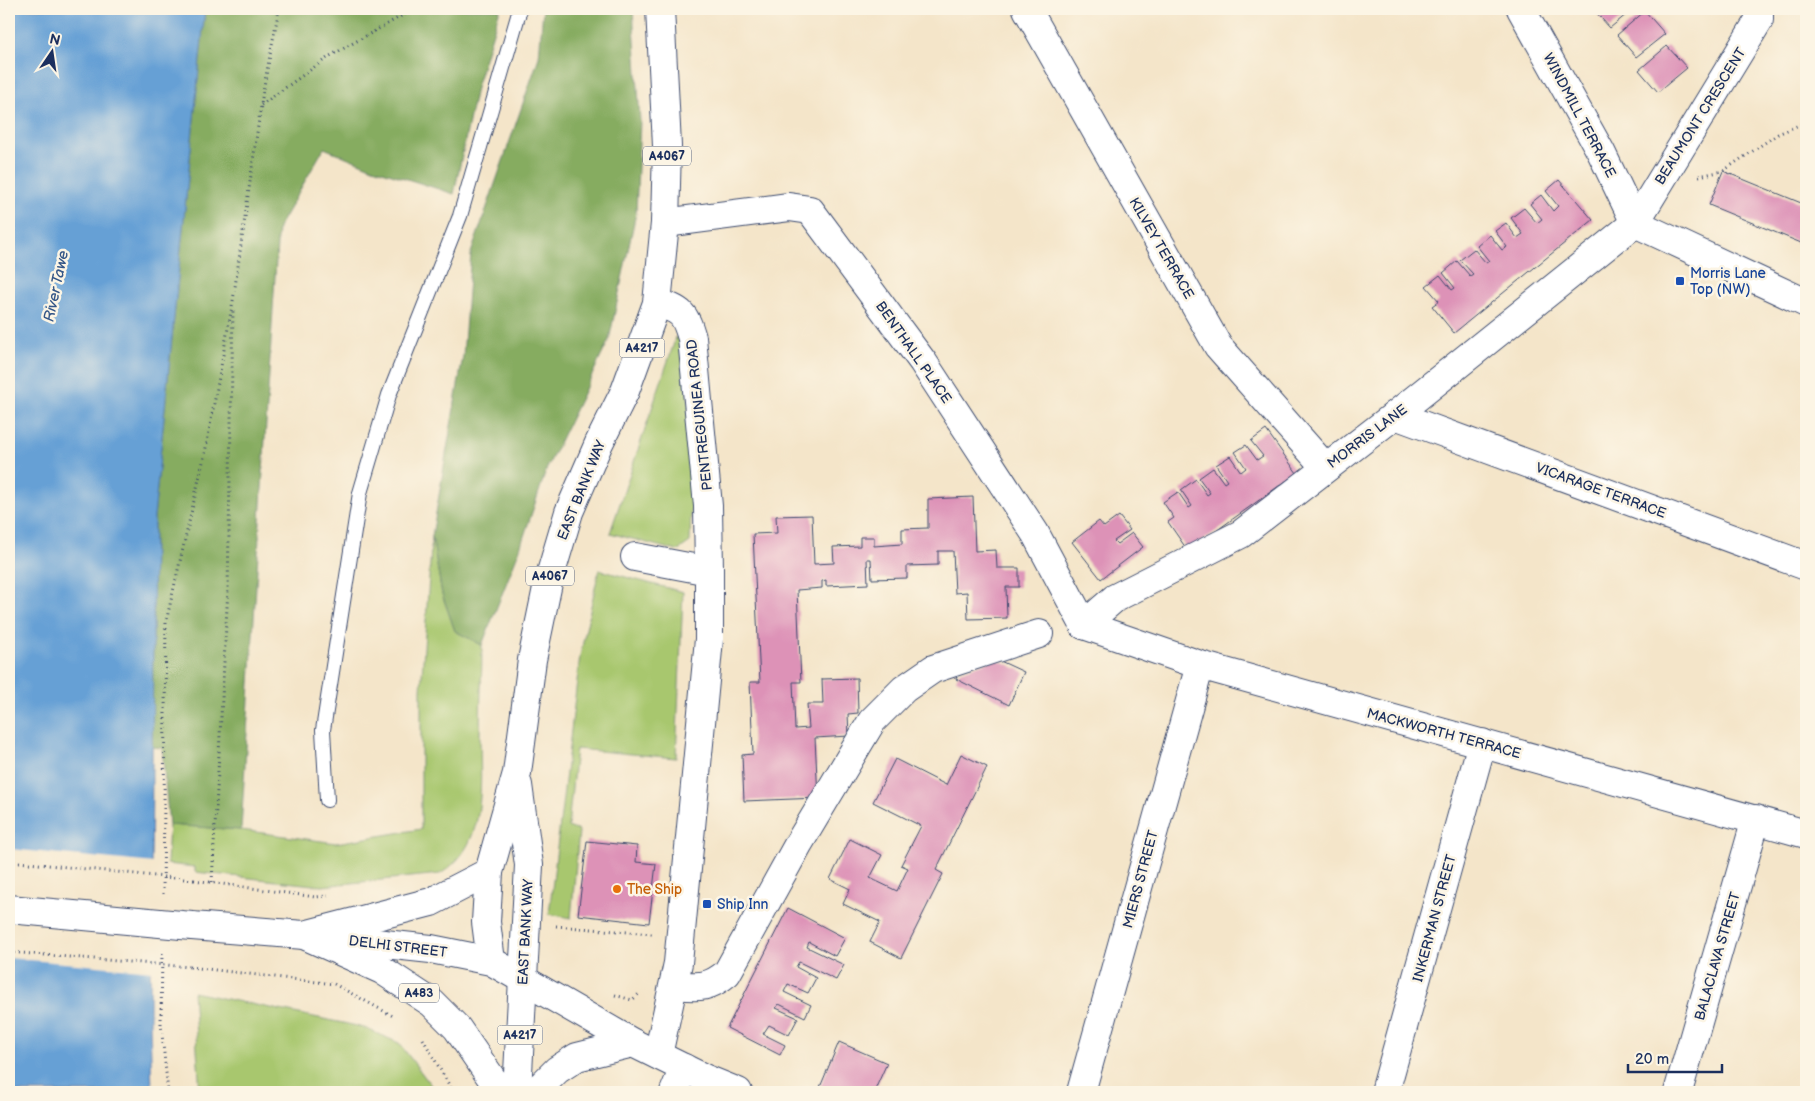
<svg xmlns="http://www.w3.org/2000/svg" width="1815" height="1101" viewBox="0 0 1815 1101" font-family="'Balsamiq Sans',sans-serif">
<rect width="100%" height="100%" fill="#fcf5e5"/>
<filter id="ink" filterUnits="userSpaceOnUse"><feTurbulence type="fractalNoise" baseFrequency=".02" numOctaves="2"/><feDisplacementMap in="SourceGraphic" scale="10" xChannelSelector="R" yChannelSelector="G"/><feConvolveMatrix kernelMatrix="1 2 1 2 8 2 1 2 1" color-interpolation-filters="sRGB"/></filter>
<filter id="wash" filterUnits="userSpaceOnUse"><feTurbulence type="fractalNoise" baseFrequency=".0096" numOctaves="4" result="noise"/><feDisplacementMap in="SourceGraphic" scale="20" xChannelSelector="R" yChannelSelector="G"/><feGaussianBlur stdDeviation="1.12" result="paint"/><feColorMatrix in="noise" values="0 0 0 0 0 0 0 0 0 0 0 0 0 0 0 0 0 1.4 0 .05"/><feComposite in="paint" operator="in"/></filter>
<g filter="url(#wash)">
<rect width="100%" height="100%" fill="#f4e5c9"/>
<g fill="#a8c76e" stroke="#627b66">
<path d="M676 337 679 339 706 510 691 511 690 542 677 551 610 533Z"/>
<path d="M432 536 442 594 455 631 482 645C482 675 480 704 480 734 480 784 489 844 440 874L322 886 195 872V867L167 864 169 825 241 830 336 843 421 829V690Z"/>
<path d="M599 570 683 592 676 758 576 749 568 827 579 831 571 918 549 914 580 656Z"/>
<path d="M193 992 362 1027 399 1043 436 1092H200Z"/>
</g>
<g fill="#86ac61" stroke="#506e60">
<path d="M205 9H500L476 88 454 194 373 168 324 148 278 228 241 830 169 825 162 748 152 747 154 517Z"/>
<path d="M543 9H633L640 121 636 213 609 340 547 468 519 551 482 645 455 631 442 594 432 536 463 356 471 253 539 57Z"/>
</g>
<path fill="#66a0d5" stroke="#40689a" d="M9 9H205L154 517 150 1020 152 1092H9Z"/>
<path fill="#f4e5c9" d="M9 849 154 863 153 971 9 958Z"/>
<g id="blocks">
<g fill="#dd92b7">
<path d="M1593 9H1633L1610 28Z"/>
<path d="M1645 11 1665 34 1636 57 1617 35Z"/>
<path d="M1667 46 1687 68 1658 92 1639 70Z"/>
<path d="M1723 171 1806 205V245L1709 205Z"/>
<path d="M1559 180 1593 220 1454 333 1432 306 1439 301 1426 286 1440 275 1452 290 1455 288 1443 273 1457 261 1470 276 1473 274 1460 260 1474 249 1486 263 1489 261 1477 246 1490 235 1502 250 1507 247 1495 231 1506 223 1517 238 1523 234 1511 218 1524 208 1537 223 1542 219 1530 204 1541 195 1553 211 1558 206 1546 191Z"/>
<path d="M1266 430 1297 473 1188 551 1168 522 1174 518 1163 502 1178 492 1189 508 1192 506 1181 490 1196 479 1207 495 1210 493 1199 478 1213 468 1224 483 1227 481 1216 465 1230 456 1241 472 1246 468 1235 452 1246 445 1257 460 1263 456 1251 441Z"/>
<path d="M973 497 975 551 996 550 997 568H1019V587H1006L1007 618 968 619 967 592 955 593 953 551H938V565L907 566V578L872 579 871 559H867L868 584 826 586V580L822 581V588L797 590 801 682H793L795 729 809 728 807 704H823L822 679 857 678 858 713 848 714 849 736 815 738 818 798 744 801 742 755 753 754 750 682H760L753 534 777 533 776 516 812 515 814 564 834 563 833 547 860 546V537H874V546L902 544V529L928 528V499Z"/>
<path d="M1119 516 1130 530 1114 541 1117 544 1132 533 1143 547 1101 579 1072 542 1099 521 1104 527Z"/>
<path d="M996 659 1024 672 1009 705 956 679 960 672Z"/>
<path d="M961 754 987 767 936 870 943 874 901 958 870 942 880 922 843 904 850 889 830 879 850 839 882 855 870 878 897 891 908 868 901 865 921 826 873 802 895 759 946 785Z"/>
<path d="M587 841 637 846 636 862 656 864 649 923 578 915Z"/>
<path d="M788 908 845 938 835 956 809 942 807 947 844 965 836 980 799 962 796 967 816 978 808 993 788 984 784 992 811 1005 805 1017 779 1004 776 1008 798 1018 789 1035 769 1025 763 1034 785 1045 780 1055 727 1028Z"/>
<path d="M839 1042 887 1063 874 1092H818Z"/>
</g>
</g>
</g>
<g filter="url(#ink)">
<use href="#blocks" fill-opacity="0" stroke="#3c4a6e" stroke-width="1"/>
<g fill="none" stroke-linecap="round" stroke-linejoin="round">
<defs>
<path id="lane" d="M327 800 323 730 360 493 389 395 460 216 520 9"/>
<g id="street">
<path d="M1027 9 1218 346 1325 467"/>
<path d="M1521 9 1601 152 1635 223"/>
<path d="M665 223 789 207 810 210 923 362 1035 533 1084 625"/>
<path d="M1635 223 1806 303"/>
<path d="M657 303C682 310 685 314 692 338L708 506 709 571"/>
<path d="M1395 415 1806 566"/>
<path d="M635 557 709 571V639L678 963 658 1055"/>
<path d="M1084 625 1115 598 1241 534 1395 415 1635 223 1759 20V9"/>
<path d="M1084 625 1200 665 1806 834"/>
<path d="M489 872 486 922 491 961"/>
<path d="M310 936 431 949 491 961 633 1043 706 1079 738 1092"/>
<path d="M674 985C698 987 708 989 727 973L799 843 872 721 904 689 933 669 1039 634"/>
<path d="M535 1092 557 1070 577 1057 633 1043"/>
<path d="M674 1092 684 1068"/>
<path d="M1081 1092 1200 665"/>
<path d="M1385 1092 1482 743"/>
<path d="M1678 1092 1756 819"/>
</g>
<g id="primary">
<path d="M192 926 304 935 382 970 432 1003 457 1028 501 1092"/>
<path d="M304 935 431 902 489 872 517 773 532 660 548 583 569 512 599 443 625 391 657 303 665 223 667 146 660 9"/>
<path d="M517 1092 529 865 518 785"/>
</g>
</defs>
<use href="#lane" stroke="#3c4a6e" stroke-width="16"/>
<use href="#street" stroke="#3c4a6e" stroke-width="30"/>
<use href="#primary" stroke="#3c4a6e" stroke-width="30"/>
<g stroke="#3c4a6e" stroke-width="3" stroke-dasharray="1 4" stroke-linecap="butt">
<path d="M261 105 330 56 414 9"/>
<path d="M1699 176 1723 171 1778 134 1806 122"/>
<path d="M194 880 315 897 328 896"/>
<path d="M212 882 228 589 233 310"/>
<path d="M163 894 166 622 205 453 233 301 263 91 279 9"/>
<path d="M556 926 652 934"/>
<path d="M162 953 161 1024 168 1092"/>
<path d="M190 967 334 984 393 1016"/>
<path d="M615 995 632 1000 640 993"/>
<path d="M423 1039 453 1092"/>
</g>
<use href="#lane" stroke="#fff" stroke-width="14"/>
<use href="#street" stroke="#fff" stroke-width="28"/>
<use href="#primary" stroke="#fff" stroke-width="28"/>
<defs>
<path id="primary-bridge" d="M9 909 192 926"/>
</defs>
<use href="#primary-bridge" stroke="#3c4a6e" stroke-width="30" stroke-linecap="butt"/>
<g stroke="#3c4a6e" stroke-width="3" stroke-dasharray="1 4" stroke-linecap="butt">
<path d="M9 861 194 880"/>
<path d="M9 952 190 967"/>
</g>
<use href="#primary-bridge" stroke="#fff" stroke-width="28"/>
</g>
</g>
<g fill="#1a4fb4" stroke="#fcf5e5" stroke-width="2">
<rect x="1675" y="276" width="10" height="10" rx="2.5"/>
<rect x="702" y="899" width="10" height="10" rx="2.5"/>
</g>
<circle fill="#e8710a" stroke="#fcf5e5" stroke-width="2" cx="617" cy="889" r="5"/>
<g text-anchor="middle" stroke-width="5" stroke-linejoin="round" paint-order="stroke">
<g fill="#fcf5e5" stroke="#5e6a86" stroke-width="1">
<rect x="643" y="146.5" width="48" height="19" rx="4"/>
<rect x="619.5" y="338.5" width="45" height="19" rx="4"/>
<rect x="526" y="566.5" width="48" height="19" rx="4"/>
<rect x="399" y="983.5" width="40" height="19" rx="4"/>
<rect x="497.5" y="1025.5" width="45" height="19" rx="4"/>
</g>
<g font-size="12" font-weight="bold" fill="#1b2f5e">
<text x="667" y="160">A4067</text>
<text x="642" y="352">A4217</text>
<text x="550" y="580">A4067</text>
<text x="419" y="997">A483</text>
<text x="520" y="1039">A4217</text>
</g>
<g font-size="14" fill="#1b2f5e" stroke="#fcf5e5">
<text transform="translate(1580 115) rotate(62)" y="5">WINDMILL TERRACE</text>
<text transform="translate(1700 116) rotate(-58)" y="5">BEAUMONT CRESCENT</text>
<text transform="translate(1162 248) rotate(60)" y="5">KILVEY TERRACE</text>
<text transform="translate(914 352) rotate(55)" y="5">BENTHALL PLACE</text>
<text transform="translate(699 415) rotate(-96)" y="5">PENTREGUINEA ROAD</text>
<text transform="translate(1367 436) rotate(-37)" y="5">MORRIS LANE</text>
<text transform="translate(581 490) rotate(-68)" y="5">EAST BANK WAY</text>
<text transform="translate(1601 490) rotate(20)" y="5">VICARAGE TERRACE</text>
<text transform="translate(1444 733) rotate(15)" y="5">MACKWORTH TERRACE</text>
<text transform="translate(1140 879) rotate(-75)" y="5">MIERS STREET</text>
<text transform="translate(1434 918) rotate(-75)" y="5">INKERMAN STREET</text>
<text transform="translate(525 932) rotate(-87)" y="5">EAST BANK WAY</text>
<text transform="translate(398 946) rotate(7)" y="5">DELHI STREET</text>
<text transform="translate(1717 956) rotate(-74)" y="5">BALACLAVA STREET</text>
</g>
<g font-size="14" fill="#164399" stroke="#fcf5e5" text-anchor="start">
<text x="1690" y="278">Morris Lane<tspan x="1690" dy="16">Top (NW)</tspan></text>
<text x="717" y="909">Ship Inn</text>
</g>
<g font-size="14" fill="#c56008" stroke="#fcf5e5" text-anchor="start">
<text x="627" y="894">The Ship</text>
</g>
<g font-size="15" font-style="italic" fill="#355788" stroke="#fcf5e5">
<text transform="translate(56 286) rotate(-78)" y="5">River Tawe</text>
</g>
</g>
<rect width="1815" height="1101" fill="none" stroke="#fcf5e5" stroke-width="30"/>
<g transform="translate(52 52) rotate(13)" stroke="#fcf5e5" stroke-width="4" paint-order="stroke">
<path d="M0-4L9 19L0 12L-9 19Z" fill="#1b2f5e"/>
<text y="-8" font-size="14" font-weight="bold" text-anchor="middle" fill="#1b2f5e">N</text>
</g>
<path d="M1628 1064v8h94v-8" fill="none" stroke="#1b2f5e" stroke-width="2.5"/>
<text x="1635" y="1064" font-size="15" fill="#1b2f5e" stroke="#fcf5e5" stroke-width="4" paint-order="stroke">20 m</text>
</svg>
